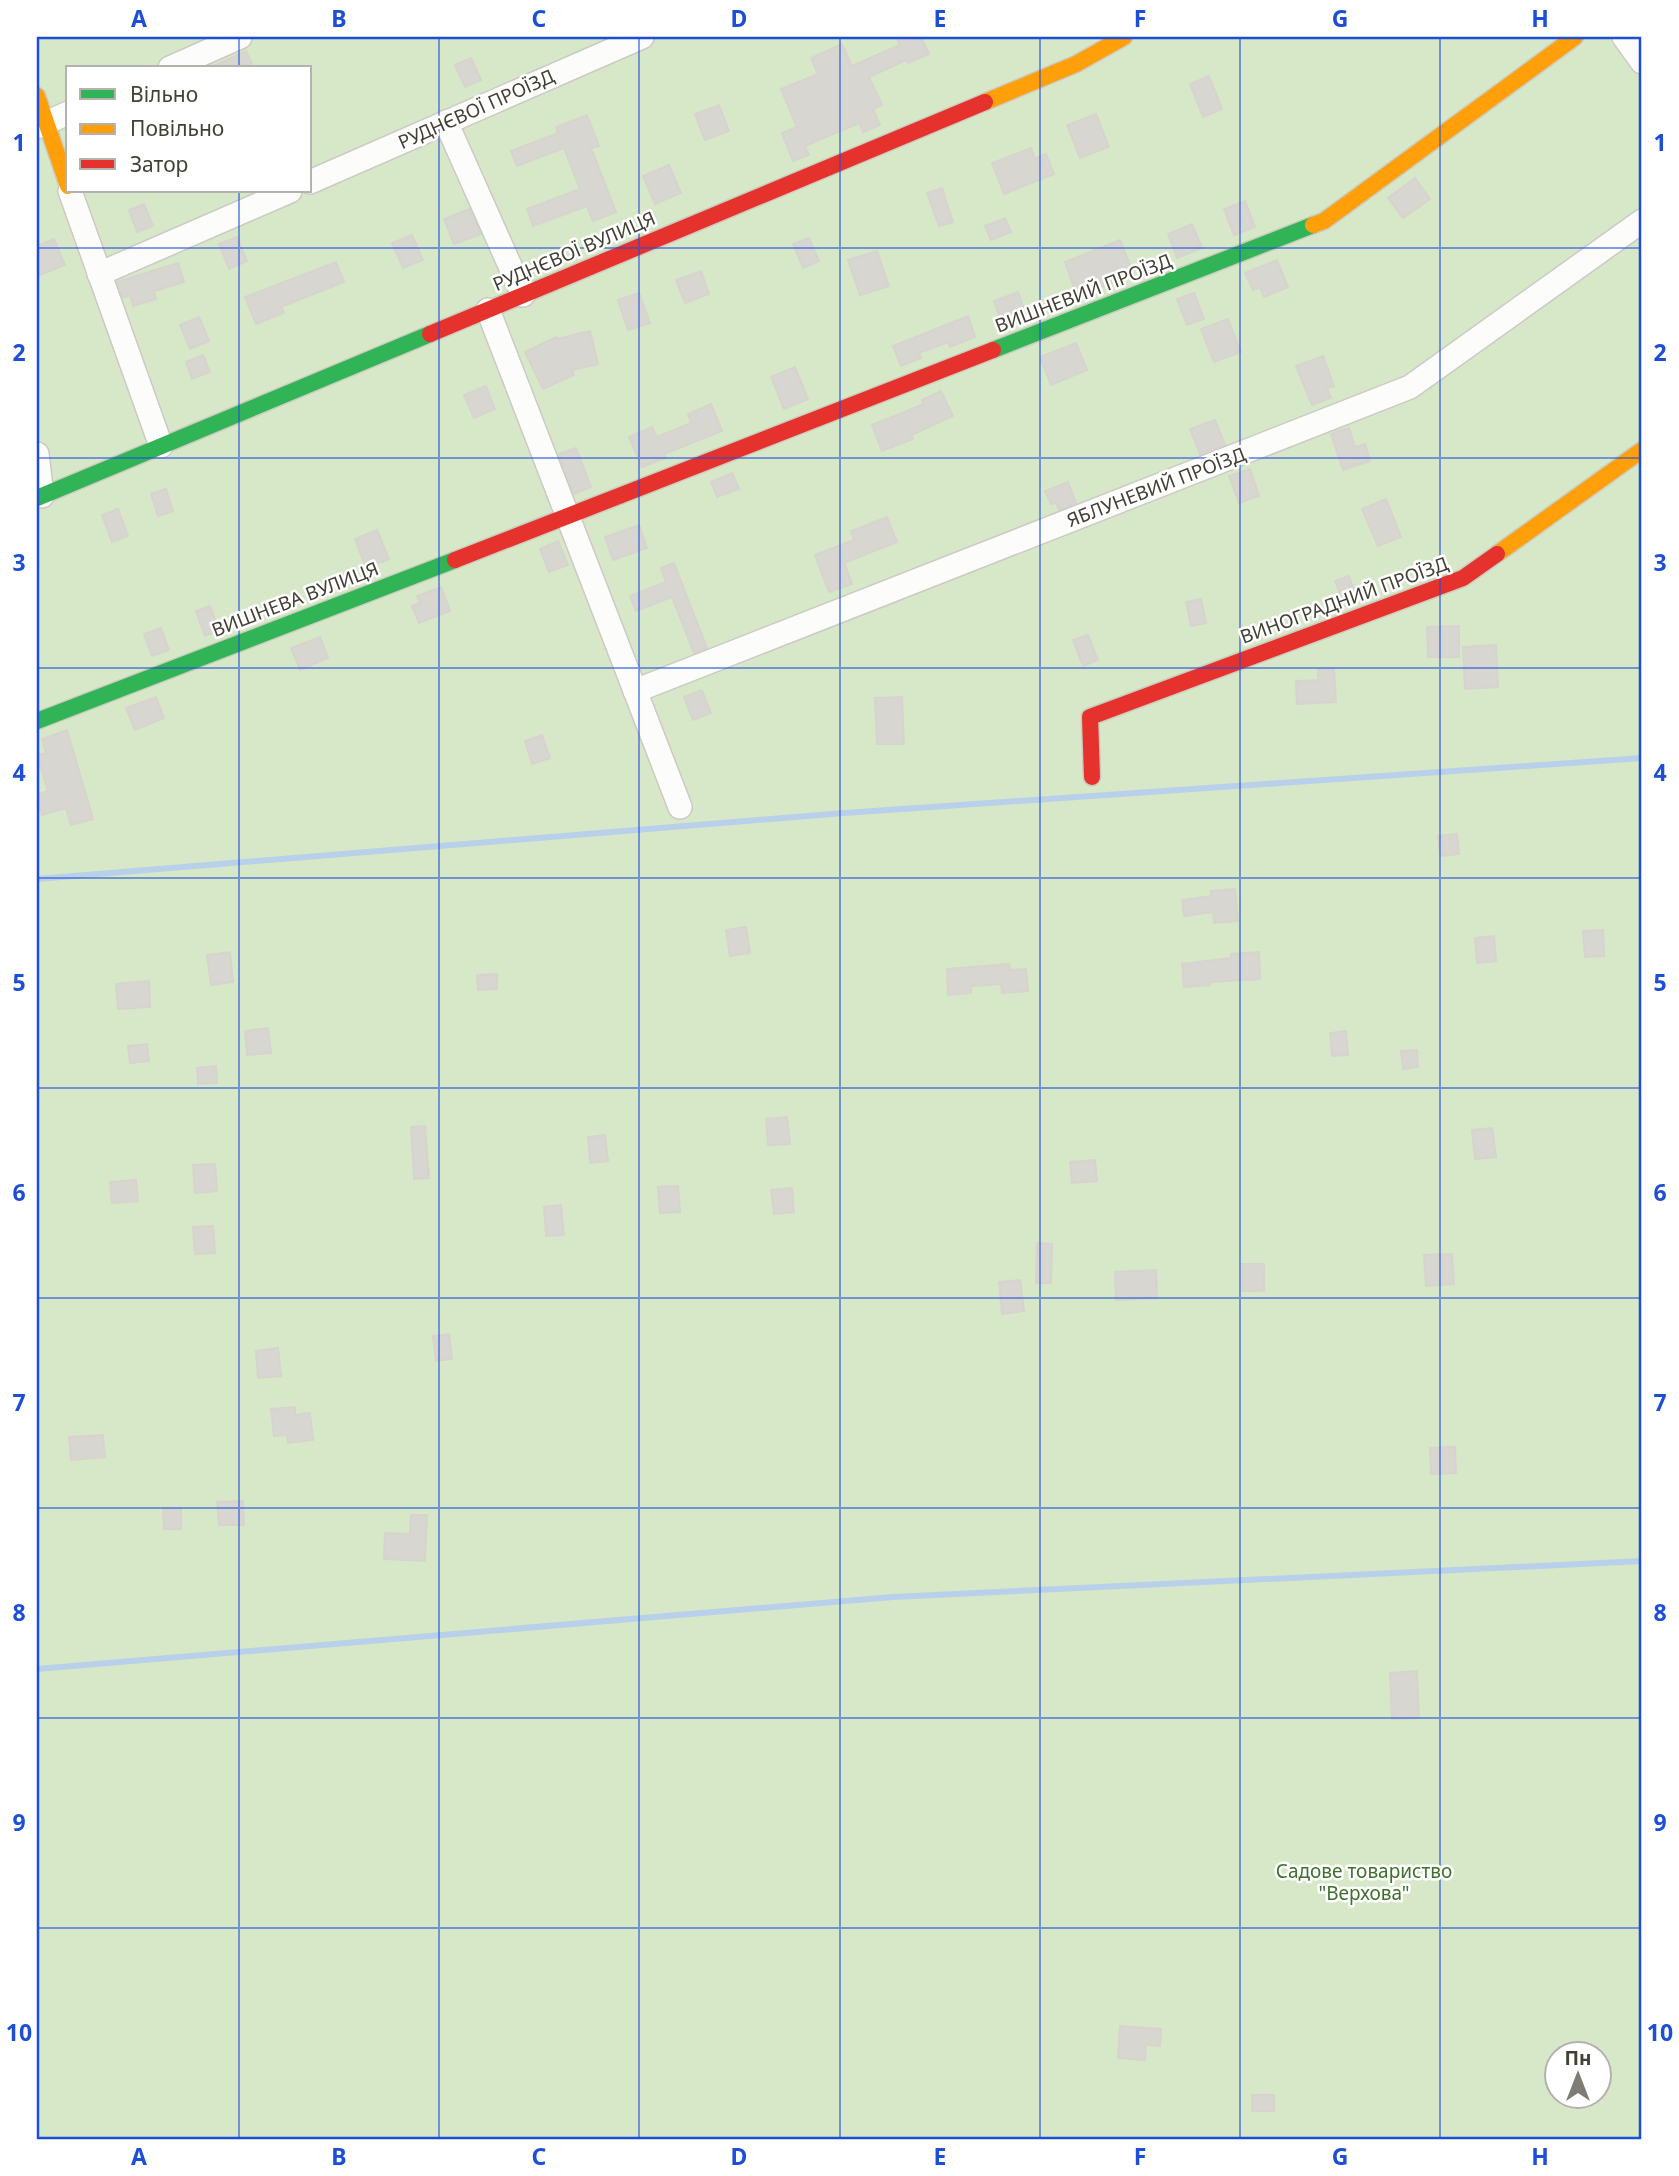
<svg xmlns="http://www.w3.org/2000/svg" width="1679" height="2176" viewBox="0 0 1679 2176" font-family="'Noto Sans',sans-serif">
<rect width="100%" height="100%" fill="#eeede7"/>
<path fill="#d7e8c8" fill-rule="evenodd" d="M37 37H1642V2139H37ZM68 68H310V191H68ZM1556 2054H1598V2096H1556Z"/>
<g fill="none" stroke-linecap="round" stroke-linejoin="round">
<g stroke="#b9d0ea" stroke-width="6">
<path d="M37 879 844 813 1642 758"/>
<path d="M37 1669 893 1597 1642 1561"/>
</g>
</g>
<g fill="#d7d6d0" stroke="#d6d4cd" stroke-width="2">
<path d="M896 37H921L929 54 908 63 906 60 869 77 882 105 873 109 880 125 863 132 859 123 805 146 809 155 793 161 782 133 797 127 781 89 818 74 811 58 842 44 852 66 900 45Z"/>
<path d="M246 51 254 68H209Z"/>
<path d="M471 58 481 80 465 87 455 65Z"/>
<path d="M1209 76 1222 109 1203 117 1190 84Z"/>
<path d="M719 105 729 131 705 140 695 114Z"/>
<path d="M1096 114 1109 147 1080 158 1067 125Z"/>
<path d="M587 115 599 146 591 148 616 212 593 221 587 206 533 226 527 209 580 189 564 148 517 166 511 151 558 133 556 127Z"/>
<path d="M1031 148 1035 159 1046 154 1054 174 1004 194 992 163Z"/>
<path d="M669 165 681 193 655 204 643 176Z"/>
<path d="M1415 178 1430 199 1403 218 1388 198Z"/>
<path d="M942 188 953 222 939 226 927 193Z"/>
<path d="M1245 201 1255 227 1234 235 1224 209Z"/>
<path d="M144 204 153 226 137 232 129 210Z"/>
<path d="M469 209 481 234 454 244 444 219Z"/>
<path d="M1005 218 1011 232 991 240 985 226Z"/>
<path d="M1192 224 1202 248 1177 258 1168 234Z"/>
<path d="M412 235 423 260 403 268 392 243Z"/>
<path d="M237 237 247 261 229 269 219 244Z"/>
<path d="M809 238 819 261 803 268 793 244Z"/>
<path d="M54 239 65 265 37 276V246Z"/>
<path d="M1120 240 1134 275 1077 296 1065 262Z"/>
<path d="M877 251 889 286 860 295 848 260Z"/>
<path d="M1277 260 1288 287 1264 297 1260 287 1253 290 1245 273Z"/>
<path d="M336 262 344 282 281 307 284 313 256 324 245 297Z"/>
<path d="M178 263 184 282 154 291 156 299 133 306 130 295 123 298 117 282Z"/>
<path d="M701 271 709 294 685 303 676 280Z"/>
<path d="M1018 292 1027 317 1003 326 994 301Z"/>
<path d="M639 293 650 323 628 330 618 300Z"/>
<path d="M1194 293 1204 319 1187 325 1177 299Z"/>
<path d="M968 316 975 337 950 347 948 342 919 353 921 358 901 366 893 346Z"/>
<path d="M199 317 209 341 190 349 180 325Z"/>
<path d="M1228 319 1241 352 1214 362 1201 329Z"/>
<path d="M590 331 598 364 572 370 574 375 543 389 525 352 556 337 557 339Z"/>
<path d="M1076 343 1087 370 1051 385 1040 357Z"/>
<path d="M203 355 210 372 192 379 186 362Z"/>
<path d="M1323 356 1334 386 1327 388 1331 398 1312 405 1296 366Z"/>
<path d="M795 367 808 399 784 409 771 377Z"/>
<path d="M486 386 495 409 474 418 464 395Z"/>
<path d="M941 391 953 416 911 435 913 439 882 451 872 425 924 404 922 400Z"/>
<path d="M711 404 722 431 664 454 666 458 642 467 629 437 652 427 657 437 691 423 688 414Z"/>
<path d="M1215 420 1225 445 1200 454 1190 429Z"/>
<path d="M1349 428 1355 447 1365 444 1370 461 1343 470 1331 434Z"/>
<path d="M576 448 591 487 574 494 559 454Z"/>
<path d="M1250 469 1259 496 1239 503 1229 476Z"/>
<path d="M732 473 739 489 717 497 711 482Z"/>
<path d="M1068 482 1076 503 1059 510 1056 503 1051 504 1045 491Z"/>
<path d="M166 489 173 511 158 516 151 494Z"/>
<path d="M1386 499 1401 537 1378 546 1362 509Z"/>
<path d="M118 509 128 536 112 542 102 515Z"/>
<path d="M887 517 897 542 844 563 852 584 829 592 815 555 854 540 851 531Z"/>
<path d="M639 525 647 548 613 560 605 537Z"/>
<path d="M377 530 389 559 366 568 355 539Z"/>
<path d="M558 541 568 565 549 572 540 549Z"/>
<path d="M674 563 707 648 694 653 672 597 636 611 630 596 666 582 661 568Z"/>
<path d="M1349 576 1356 597 1343 602 1335 581Z"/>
<path d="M441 587 450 611 419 623 412 606 420 603 417 596Z"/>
<path d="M1201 599 1206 623 1191 626 1186 602Z"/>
<path d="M210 606 219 630 205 636 196 611Z"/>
<path d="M1459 626V657H1428L1427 627Z"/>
<path d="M161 628 169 650 152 656 144 634Z"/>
<path d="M1088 635 1098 660 1083 666 1073 640Z"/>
<path d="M320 637 328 658 300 670 291 648Z"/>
<path d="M1496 645 1498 687 1465 689 1463 647Z"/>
<path d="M1334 668 1336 702 1297 704 1296 681 1318 680V669Z"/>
<path d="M702 690 711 713 693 720 684 697Z"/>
<path d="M156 697 164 718 135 730 126 708Z"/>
<path d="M902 697 904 744H877L875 698Z"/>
<path d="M67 730 93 819 71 825 66 808 42 815 37 799V795L48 791 37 755 46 753 42 739Z"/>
<path d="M542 735 550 758 532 764 525 741Z"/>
<path d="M1457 834 1459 854 1440 856 1438 836Z"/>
<path d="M1235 889 1238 921 1214 923 1213 912 1184 916 1182 900 1211 896V891Z"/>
<path d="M746 927 750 953 730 956 726 930Z"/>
<path d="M1603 930 1604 956 1585 957 1583 931Z"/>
<path d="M1494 936 1496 961 1477 963 1475 938Z"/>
<path d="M230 952 233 982 211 985 207 955Z"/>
<path d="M1259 952 1260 979 1210 982V985L1184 987 1182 964 1231 958V954Z"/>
<path d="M1009 964 1010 970 1026 969 1028 991 1002 993 1001 984 971 986V993L948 995 947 969Z"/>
<path d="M497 974V989L478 990 477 975Z"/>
<path d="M149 981 150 1007 118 1009 116 984Z"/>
<path d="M268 1028 271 1053 247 1055 245 1031Z"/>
<path d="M1346 1031 1348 1055 1332 1056 1330 1033Z"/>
<path d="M147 1044 149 1061 130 1063 128 1046Z"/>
<path d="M1417 1050 1418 1067 1403 1069 1401 1051Z"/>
<path d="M216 1066 217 1083 198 1084 197 1068Z"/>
<path d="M787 1117 790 1144 768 1145 766 1119Z"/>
<path d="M425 1126 429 1178 414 1179 411 1127Z"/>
<path d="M1492 1128 1496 1157 1475 1159 1472 1130Z"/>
<path d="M605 1135 608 1161 590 1163 588 1137Z"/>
<path d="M1095 1160 1097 1181 1072 1183 1070 1162Z"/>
<path d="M215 1164 217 1191 195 1193 193 1165Z"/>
<path d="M136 1180 138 1201 112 1203 110 1182Z"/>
<path d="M678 1186 680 1212 660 1213 658 1187Z"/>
<path d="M792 1188 794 1212 774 1214 771 1190Z"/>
<path d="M561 1205 564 1235 546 1236 544 1207Z"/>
<path d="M213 1226 215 1253 195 1254 193 1227Z"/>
<path d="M1037 1243 1052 1244 1051 1283H1036Z"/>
<path d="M1452 1254 1454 1284 1426 1286 1424 1255Z"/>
<rect x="1242" y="1264" width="22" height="27"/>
<path d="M1156 1270 1157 1298 1116 1300 1115 1272Z"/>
<path d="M1020 1280 1024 1311 1002 1314 999 1282Z"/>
<path d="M449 1334 452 1359 436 1361 433 1336Z"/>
<path d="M278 1348 281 1376 258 1378 256 1351Z"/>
<path d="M295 1407V1415L310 1413 313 1440 288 1443 287 1435 274 1436 271 1409Z"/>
<path d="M103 1435 105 1457 71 1460 69 1437Z"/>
<path d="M1455 1447 1456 1473 1431 1474 1430 1448Z"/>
<path d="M243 1501 244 1525H219L217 1502Z"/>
<path d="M181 1508V1529H164L163 1509Z"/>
<path d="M411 1515H427L425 1561 384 1559 385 1533 410 1534Z"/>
<path d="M1417 1671 1419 1718 1392 1719 1390 1673Z"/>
<path d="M1120 2026 1161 2029 1160 2046 1146 2045 1145 2060 1118 2058Z"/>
<rect x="1252" y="2095" width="22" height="16"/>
</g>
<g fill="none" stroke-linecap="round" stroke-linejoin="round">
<defs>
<g id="street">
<path d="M1624 37 1642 62"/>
<path d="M170 68 240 37"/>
<path d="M446 122 523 295"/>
<path d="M37 127 68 113"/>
<path d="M310 182 642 37"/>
<path d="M70 191 161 446"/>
<path d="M99 274 290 191"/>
<path d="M488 310 680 807"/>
<path d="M37 454 42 496"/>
<path d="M635 691 1410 387 1642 221"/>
</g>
<g id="fast">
<path d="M993 350 1313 225"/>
<path d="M37 498 430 334"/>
<path d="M37 721 455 560"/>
</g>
<g id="slow">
<path d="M37 96 68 186"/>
<path d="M985 102 1076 64 1124 37"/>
<path d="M1313 225 1324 221 1575 37"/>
<path d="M1497 554 1642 450"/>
</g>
<g id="jam">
<path d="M430 334 985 102"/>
<path d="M455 560 993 350"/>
<path d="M1092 777 1090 717 1463 578 1497 554"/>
</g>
</defs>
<use href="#street" stroke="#cccac5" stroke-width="26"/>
<use href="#fast" stroke="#cccbbf" stroke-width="19"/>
<use href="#slow" stroke="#cccbbf" stroke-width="19"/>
<use href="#jam" stroke="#cccbbf" stroke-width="19"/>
<use href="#street" stroke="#fcfcfb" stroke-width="23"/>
<use href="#fast" stroke="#30b455" stroke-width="16"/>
<use href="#slow" stroke="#ff9f0a" stroke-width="16"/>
<use href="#jam" stroke="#e5322d" stroke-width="16"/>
</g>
<path fill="none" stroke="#1d4ed8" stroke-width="2" stroke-opacity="0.55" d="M239 37V68M439 37V2139M639 37V2139M840 37V2139M1040 37V2139M1240 37V2139M1440 37V2139M239 191V2139M37 248H1642M37 458H1642M37 668H1642M37 878H1642M37 1088H1642M37 1298H1642M37 1508H1642M37 1718H1642M37 1928H1642"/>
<g text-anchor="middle" stroke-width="5" stroke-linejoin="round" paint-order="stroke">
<g font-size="19" fill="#423f34" stroke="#fff">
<text transform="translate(476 109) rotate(-24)" y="7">РУДНЄВОЇ ПРОЇЗД</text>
<text transform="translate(574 251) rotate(-23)" y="7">РУДНЄВОЇ ВУЛИЦЯ</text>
<text transform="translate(1083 293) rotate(-21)" y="7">ВИШНЕВИЙ ПРОЇЗД</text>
<text transform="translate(1156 487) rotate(-21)" y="7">ЯБЛУНЕВИЙ ПРОЇЗД</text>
<text transform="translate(295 599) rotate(-21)" y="7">ВИШНЕВА ВУЛИЦЯ</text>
<text transform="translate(1344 600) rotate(-20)" y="7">ВИНОГРАДНИЙ ПРОЇЗД</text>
</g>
<g font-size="19" fill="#3d702b" stroke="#fff">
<text x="1364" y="1878">Садове товариство<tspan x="1364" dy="22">"Верхова"</tspan></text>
</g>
</g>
<rect width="1679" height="2176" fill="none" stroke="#ffffff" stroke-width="77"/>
<rect x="66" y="66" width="245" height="126" fill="#ffffff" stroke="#b3b2ae" stroke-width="2"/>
<rect x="80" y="89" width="35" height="10" fill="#30b455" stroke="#b3b2ae" stroke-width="2"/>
<text x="130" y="102" font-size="21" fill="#423f34">Вільно</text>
<rect x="80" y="124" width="35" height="10" fill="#ff9f0a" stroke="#b3b2ae" stroke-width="2"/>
<text x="130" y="136" font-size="21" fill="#423f34">Повільно</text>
<rect x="80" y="159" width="35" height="10" fill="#e5322d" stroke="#b3b2ae" stroke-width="2"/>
<text x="130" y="172" font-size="21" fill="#423f34">Затор</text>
<g transform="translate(1578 2075)"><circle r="33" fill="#ffffff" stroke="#b3b2ae" stroke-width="2"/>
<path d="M0-5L12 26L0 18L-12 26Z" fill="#7e7c73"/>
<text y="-10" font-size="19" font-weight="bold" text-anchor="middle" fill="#423f34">Пн</text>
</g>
<rect x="38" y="38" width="1602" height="2100" fill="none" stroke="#1d4ed8" stroke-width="2.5"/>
<g font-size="23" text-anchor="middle" font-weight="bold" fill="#1d4ed8">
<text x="139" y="27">A</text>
<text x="339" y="27">B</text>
<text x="539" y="27">C</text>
<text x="739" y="27">D</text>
<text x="940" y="27">E</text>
<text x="1140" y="27">F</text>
<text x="1340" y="27">G</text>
<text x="1540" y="27">H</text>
<text x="19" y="151">1</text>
<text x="1660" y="151">1</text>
<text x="19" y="361">2</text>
<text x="1660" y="361">2</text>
<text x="19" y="571">3</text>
<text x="1660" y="571">3</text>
<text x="19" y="781">4</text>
<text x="1660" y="781">4</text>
<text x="19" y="991">5</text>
<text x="1660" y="991">5</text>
<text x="19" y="1201">6</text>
<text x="1660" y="1201">6</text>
<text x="19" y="1411">7</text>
<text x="1660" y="1411">7</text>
<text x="19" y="1621">8</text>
<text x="1660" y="1621">8</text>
<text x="19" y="1831">9</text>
<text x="1660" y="1831">9</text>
<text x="19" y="2041">10</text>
<text x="1660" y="2041">10</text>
<text x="139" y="2165">A</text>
<text x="339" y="2165">B</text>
<text x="539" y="2165">C</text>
<text x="739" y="2165">D</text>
<text x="940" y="2165">E</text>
<text x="1140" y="2165">F</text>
<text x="1340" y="2165">G</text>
<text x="1540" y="2165">H</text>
</g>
</svg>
